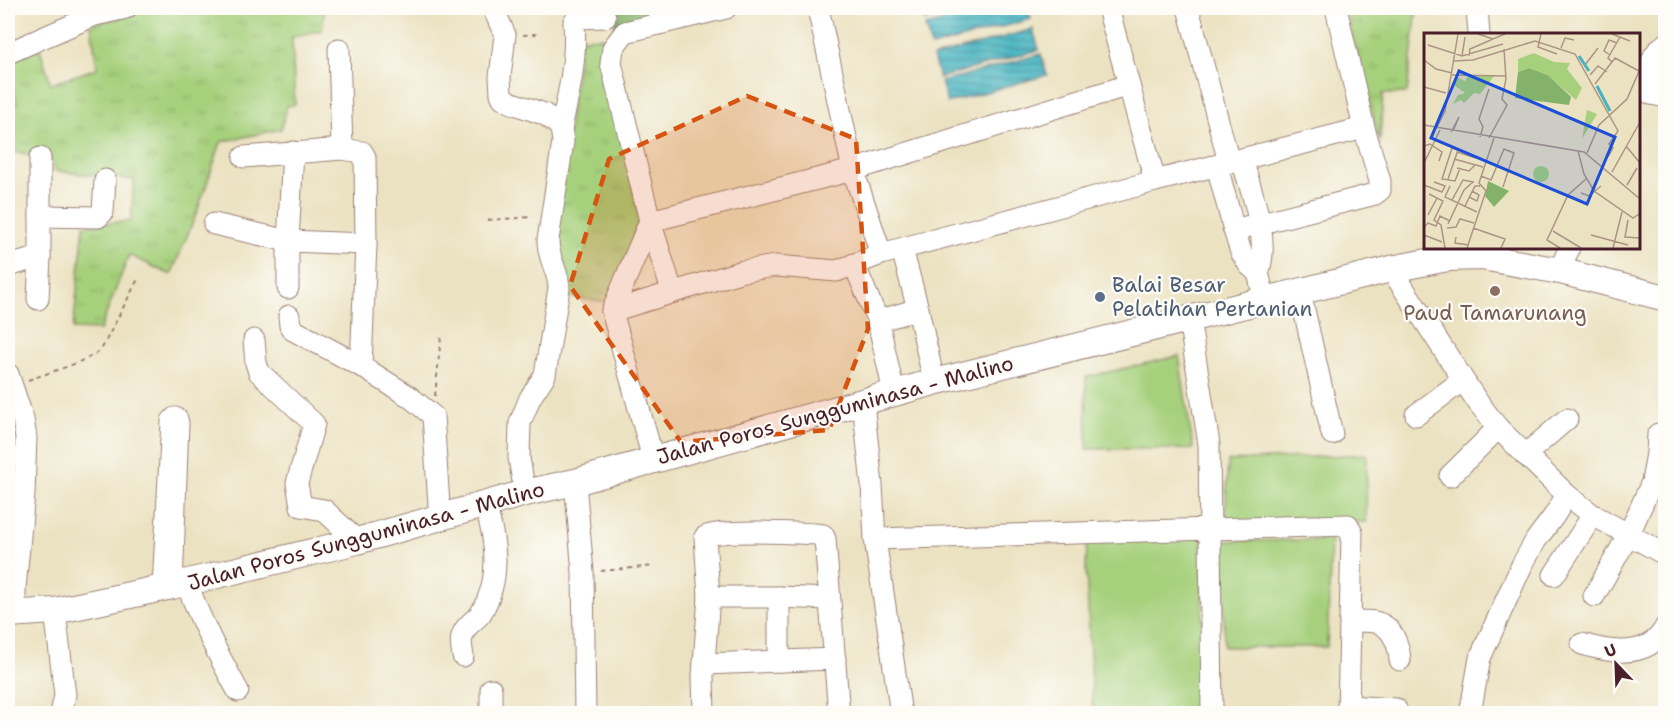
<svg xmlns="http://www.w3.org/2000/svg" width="1673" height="721" viewBox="0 0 1673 721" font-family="'Shantell Sans',sans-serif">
<defs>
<pattern id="grass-tufts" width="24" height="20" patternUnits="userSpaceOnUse" patternTransform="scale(1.5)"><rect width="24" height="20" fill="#a6d07b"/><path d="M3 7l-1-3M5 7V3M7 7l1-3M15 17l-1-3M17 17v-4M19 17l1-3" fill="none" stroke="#90b26a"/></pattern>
<pattern id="forest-firs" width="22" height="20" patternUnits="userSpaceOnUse" patternTransform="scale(1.5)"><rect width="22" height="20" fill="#84b26b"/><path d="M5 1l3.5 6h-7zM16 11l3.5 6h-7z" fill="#6e9058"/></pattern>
<pattern id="water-rules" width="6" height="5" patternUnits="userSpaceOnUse" patternTransform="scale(1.5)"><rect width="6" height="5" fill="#45b3c0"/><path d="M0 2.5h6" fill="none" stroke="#3c919c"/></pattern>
</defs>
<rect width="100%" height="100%" fill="#fdfcf7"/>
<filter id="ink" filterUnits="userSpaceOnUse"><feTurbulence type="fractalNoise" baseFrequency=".0167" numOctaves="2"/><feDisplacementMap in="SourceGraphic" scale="12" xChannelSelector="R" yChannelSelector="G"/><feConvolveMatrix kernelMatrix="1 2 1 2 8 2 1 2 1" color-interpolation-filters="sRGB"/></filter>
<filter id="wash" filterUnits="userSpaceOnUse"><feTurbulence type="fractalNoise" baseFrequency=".008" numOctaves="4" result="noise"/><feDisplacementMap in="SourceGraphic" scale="24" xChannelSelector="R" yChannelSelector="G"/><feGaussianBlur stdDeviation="1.35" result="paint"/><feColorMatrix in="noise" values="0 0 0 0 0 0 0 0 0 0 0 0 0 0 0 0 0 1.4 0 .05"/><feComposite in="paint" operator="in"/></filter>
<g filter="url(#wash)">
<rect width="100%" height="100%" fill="#ebe2c1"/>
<g fill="url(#grass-tufts)" stroke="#787853" stroke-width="1.5">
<path d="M149 8H325L322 30 292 37 295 104 287 106 281 129 221 142 197 212 171 275 129 255 100 330 73 329 84 225 131 221 134 180 56 171 49 157 8 151V106L17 104 8 75V61L40 49 51 84 97 68 91 24 123 17Z"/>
<path d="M1345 8H1417L1407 93 1383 94 1380 142Z"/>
<path d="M603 37 639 219 611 303 565 296 553 240 581 38Z"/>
</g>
<path fill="url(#forest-firs)" stroke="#67684b" stroke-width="1.5" d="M612 8H708L616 33Z"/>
<g fill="#a6d07b" stroke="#787853" stroke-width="1.5">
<path d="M1179 356 1193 449H1087L1086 377Z"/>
<path d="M1367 454 1366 522H1225L1228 461Z"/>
<path d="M1202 535 1203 713H1093L1086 569 1087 538Z"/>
<path d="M1331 540 1327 647H1224V541Z"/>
</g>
<g fill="url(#water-rules)" stroke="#486976" stroke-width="1.5">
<path d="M920 8H972L924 21Z"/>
<path d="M993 8H1028L1031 19 931 47 925 26Z"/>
<path d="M1033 29 1039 50 939 78 933 57Z"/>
<path d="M1041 54 1047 75 947 103 941 82Z"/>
</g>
</g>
<g filter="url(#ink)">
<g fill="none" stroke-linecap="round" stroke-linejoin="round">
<defs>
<g id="minor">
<path d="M493 8 505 35 500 77 501 94 503 98 512 103 544 114 554 121 561 128 563 142 548 240C548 261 559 271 559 288L545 375 530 398 520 423 519 458 525 493"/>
<path d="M818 8 853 170 881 254"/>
<path d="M1108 8 1155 181 1364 128"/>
<path d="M1188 8 1229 162"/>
<path d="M1477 8 1479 34"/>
<path d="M1666 44C1647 56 1651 71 1648 91L1651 94 1666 97"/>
<path d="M339 49 342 149 362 152 365 157 366 244 361 366 410 397 433 416 440 519"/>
<path d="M8 53 95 15 126 8"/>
<path d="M561 128C569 93 577 58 574 22L578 18 605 17"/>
<path d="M244 157 342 149"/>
<path d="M1242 159C1251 193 1271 239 1258 273"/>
<path d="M1217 166 1234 230 1241 252 1249 265 1258 273 1265 300"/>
<path d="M40 216 98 217 103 212 105 180"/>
<path d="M650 221 853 170 1129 85"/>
<path d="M650 221 612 311 653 459"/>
<path d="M214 224 288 241 366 244"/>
<path d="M1234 230 1375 194 1380 190V181L1364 128 1336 8"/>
<path d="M902 249 918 309 934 382"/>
<path d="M40 257V158"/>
<path d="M854 264 878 321 894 393"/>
<path d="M8 266 40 257 38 299"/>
<path d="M1391 269 1477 401 1498 428 1567 495 1593 515 1666 555"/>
<path d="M1560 271 1569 248"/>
<path d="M288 288V241L293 152"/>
<path d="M672 291 650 221 611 63 613 48 625 32 726 8"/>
<path d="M1300 292 1332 434"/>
<path d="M612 311 743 271 776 266 837 271 881 254 1155 181"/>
<path d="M289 316 290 326 293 330 361 366"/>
<path d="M1189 319 1209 444 1212 714"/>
<path d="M878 321 918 309"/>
<path d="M254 340 256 363 259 372 314 424 297 483 301 506 324 510 357 541"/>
<path d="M8 374 23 419 26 438 24 494 15 588V613"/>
<path d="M863 403 872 485 875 539 901 714"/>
<path d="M1416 415 1463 380"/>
<path d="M1525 455 1567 419"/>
<path d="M1450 476 1498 428"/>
<path d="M575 482 583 572 585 714"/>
<path d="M875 539 1348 525 1352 533 1348 714"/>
<path d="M1554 575 1593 515"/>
<path d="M187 583C200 621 219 656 238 691"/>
<path d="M163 588 172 421 175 418 177 419 178 423 172 586"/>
<path d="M1594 596 1629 534 1652 482 1657 453 1658 434"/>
<path d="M709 597H779L829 599"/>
<path d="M779 597V661"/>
<path d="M55 611 65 695 61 714"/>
<path d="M1350 621C1358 621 1367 621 1375 622 1392 625 1399 645 1400 660"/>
<path d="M1582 644C1611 653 1650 659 1666 626"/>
<path d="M463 656C461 645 459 635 468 626 472 621 478 618 481 613 502 579 496 540 485 505"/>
<path d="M704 664 835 659"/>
<path d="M1348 706 1396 709"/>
<path d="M491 714V689"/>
<path d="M704 714 703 676 709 597 705 537C719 529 794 533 815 534L823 535 825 539 839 714"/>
<path d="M1470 714 1480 658 1522 565 1536 540 1554 516 1567 495"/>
</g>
<path id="major" d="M8 614 55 611 172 586 357 541 525 493 575 482 934 382 1391 269 1448 258 1482 257 1560 271 1666 298"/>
</defs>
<use href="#minor" stroke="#9a8076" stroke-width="23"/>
<use href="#major" stroke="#9a8076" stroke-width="28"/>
<g stroke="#9a8076" stroke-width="2" stroke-dasharray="4.5 4.5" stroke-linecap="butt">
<path d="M523 35 537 34"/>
<path d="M488 220 533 217"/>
<path d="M28 380 69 366 88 358 101 350 138 279"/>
<path d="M435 396 441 337"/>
<path d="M601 571 655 566"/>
</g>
<use href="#minor" stroke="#fff" stroke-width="21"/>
<use href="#major" stroke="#fff" stroke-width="26"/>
</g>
</g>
<path fill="#d8530f" fill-opacity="0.2" stroke="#d8530f" stroke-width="4.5" stroke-dasharray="12 8" stroke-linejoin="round" d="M747 96 856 139 868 329 829 430 681 442 570 286 609 159Z"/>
<circle fill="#8d6e63" stroke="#fdfcf7" stroke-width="2" cx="1495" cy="291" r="6"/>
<circle fill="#5c6f8a" stroke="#fdfcf7" stroke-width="2" cx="1100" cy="297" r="6"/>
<g text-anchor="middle" stroke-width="4.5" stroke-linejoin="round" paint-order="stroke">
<g font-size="21" fill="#4e5e75" stroke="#fdfcf7" text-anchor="start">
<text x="1112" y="292">Balai Besar<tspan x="1112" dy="24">Pelatihan Pertanian</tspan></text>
</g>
<g font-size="21" fill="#785e54" stroke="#fdfcf7">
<text x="1495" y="320">Paud Tamarunang</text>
</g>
<g font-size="21" fill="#4a1f2b" stroke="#fdfcf7">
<text transform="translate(835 410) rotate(-15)" y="7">Jalan Poros Sungguminasa - Malino</text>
<text transform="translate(366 536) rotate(-15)" y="7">Jalan Poros Sungguminasa - Malino</text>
</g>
</g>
<g transform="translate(1424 33)">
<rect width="216" height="216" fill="#ebe2c1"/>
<path d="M71 42 56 61 50 60 40 70 37 67 29 71 34 62 41 60 30 52 33 44 41 48 43 44ZM163 77 173 81 158 106 161 88Z" fill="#a6d07b"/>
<path d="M105 35 124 42 143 60 147 64 145 72 91 65 94 39ZM64 148 85 158 70 174 61 163Z" fill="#84b26b"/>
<path d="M110 20 130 29 146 30 143 36 158 55 152 67 124 42 105 35 94 39V26Z" fill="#a6d07b"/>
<path d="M109 141a8 8 0 1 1 16 0a8 8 0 1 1-16 0Z" fill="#a6d07b"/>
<path fill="none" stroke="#45b3c0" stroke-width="3" d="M155 23 165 38M173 53 186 78"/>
<path fill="none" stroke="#ab9485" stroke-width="1.5" d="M54 1 69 6 81 1M117 1 114 14 133 21M188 1 206 8M4 12 38 23 79 11M137 15 141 5 150 7M186 22 180 18 185 7 193 10M38 23 41 4M45 23 46 16 69 6M0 27 12 36 28 40M30 28 49 27 111 8 151 21 194 98 185 111 189 115 184 124M188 29 184 25 196 4M161 32 174 15M28 42 82 43M166 42 174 33 183 39M171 51 191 25 215 38M0 54 22 60M0 92 160 119 216 166M12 96 21 78 34 1M27 99 35 84 29 98M56 104 59 94 55 86 65 56M65 105 83 72 78 66 82 46 80 16M0 113 6 111 18 119 15 128M202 113 216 130M154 118 160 141 170 158 209 185 215 181M33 119 52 125M163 120 175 92 203 66 216 36M30 126 59 134M0 130 16 97M33 135 45 138 51 132M188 139 216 89M57 143 67 147 80 116 90 120 79 154M24 146 34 117 28 115 18 146 31 148 36 135M0 152 18 159 21 153 10 149M203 152 213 135M26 153 21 164 53 179M157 160 165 163 177 153M5 161 19 168 10 187 17 192 21 215M45 164 53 168 55 162 48 158M28 167 39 147 50 149M41 173 51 153H56M4 182 13 165M204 187 201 204 216 205M24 191 40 157 49 149M0 194 4 190 12 193 16 183 26 188M23 195 32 194 36 186 50 190M49 195 81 206 77 215M129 198 157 215M0 202 18 209M167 202 204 212M32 204 31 210 45 212M43 215 62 158 55 150 70 105M136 215 123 207 144 162 162 146M189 215 198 179"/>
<path fill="#1d4ed8" fill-opacity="0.15" stroke="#1d4ed8" stroke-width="3" d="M35 38 191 104 163 171 7 105Z"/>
<rect width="216" height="216" fill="none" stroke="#4a1f2b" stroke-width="3"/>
</g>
<rect width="1673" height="721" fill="none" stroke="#fdfcf7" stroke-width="30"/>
<g transform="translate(1616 664) rotate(337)" stroke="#fdfcf7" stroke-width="4.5" paint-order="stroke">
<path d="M0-4.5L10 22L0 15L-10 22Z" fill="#4a1f2b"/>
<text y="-9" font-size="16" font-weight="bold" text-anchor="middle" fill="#4a1f2b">U</text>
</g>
</svg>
